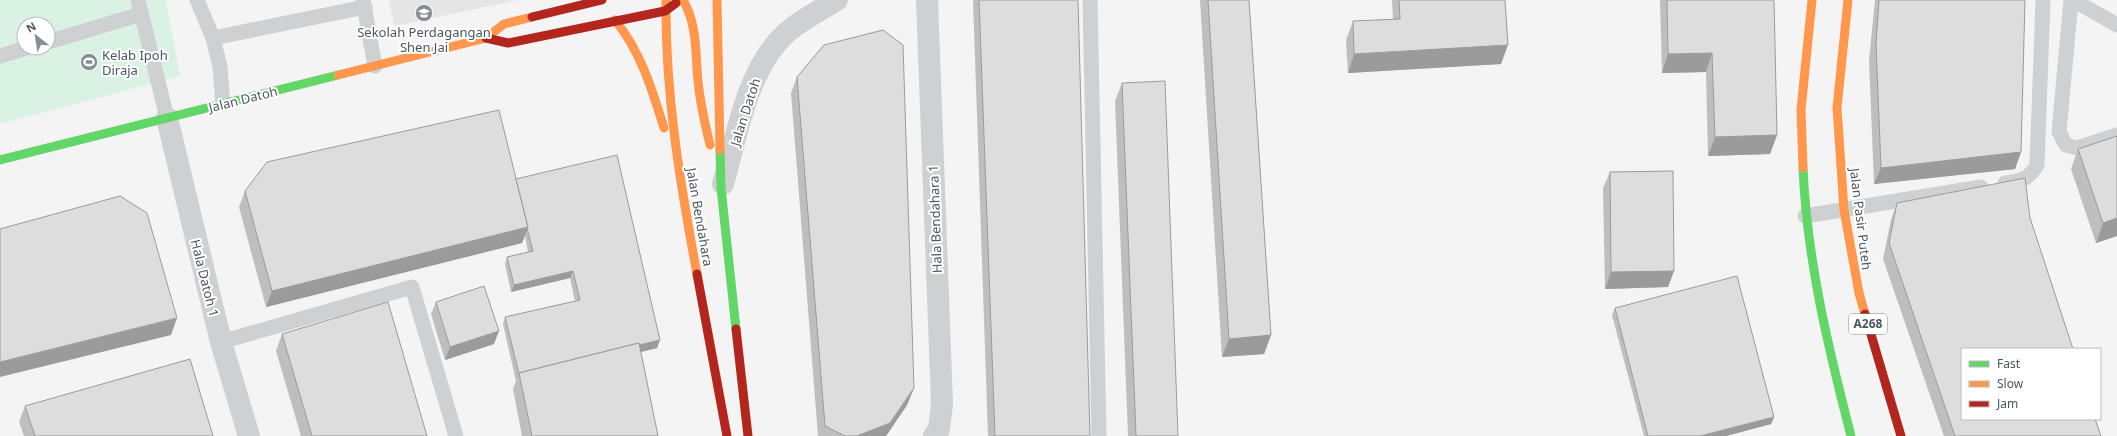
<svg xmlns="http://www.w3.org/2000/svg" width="2117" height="436" viewBox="0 0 2117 436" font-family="'Noto Sans',sans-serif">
<rect width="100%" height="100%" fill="#f4f4f4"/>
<path fill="#e6e5e6" d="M389 0H518L394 26Z"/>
<path fill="#d9f2e3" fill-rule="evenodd" d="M0 0H166L180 76 0 124ZM24 24H48V48H24Z"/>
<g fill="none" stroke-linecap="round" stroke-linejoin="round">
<g stroke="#ced0d2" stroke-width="15">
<path d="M138 0 167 118"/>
<path d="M197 0 213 38 220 67 223 104"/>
<path d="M363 0 375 66"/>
<path d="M1090 0 1099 436"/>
<path d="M2071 0 2059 132 2066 145 2077 148 2117 135"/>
<path d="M2073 0 2117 25"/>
<path d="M213 38 365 7"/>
<path d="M48 42 141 14"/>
<path d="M0 56 27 48"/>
<path d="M2005 183C2022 180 2028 180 2037 165L2043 0"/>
<path d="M1805 216 1981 187"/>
<path d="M221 342 412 287 456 436"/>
</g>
<g stroke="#ced0d2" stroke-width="22">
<path d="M927 0 942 404 939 429 934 436"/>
<path d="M167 118 221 342 249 436"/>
<path d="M723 184C737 135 747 69 786 33 801 20 820 10 837 0"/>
</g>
<g stroke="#63d668" stroke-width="9">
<path d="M720 150 721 188 736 329"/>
<path d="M0 160 338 75"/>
<path d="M1803 168C1807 260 1828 347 1851 436"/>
</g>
<g stroke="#ff974d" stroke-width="9">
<path d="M666 0C665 93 680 183 697 274"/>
<path d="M683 0C698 26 695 53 698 81 700 103 705 124 710 145"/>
<path d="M717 0 720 150"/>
<path d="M1848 0 1837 108 1844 210 1859 293 1865 314"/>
<path d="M615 20C641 52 652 89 664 128"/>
<path d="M338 75 486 38 504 24 532 17"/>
<path d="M1803 168 1801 110 1812 0"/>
</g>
<g stroke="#b3261e" stroke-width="9">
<path d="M532 17 602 0"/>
<path d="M486 38 508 43 665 11 676 3"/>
<path d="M697 274 727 436"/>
<path d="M1865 314 1901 436"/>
<path d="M736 329 748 436"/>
</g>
</g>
<g fill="#bebebf">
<path d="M973 0H1078L1090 436H988Z"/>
<path d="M1200 0H1249L1271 335 1264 354 1222 357Z"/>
<path d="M1392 0H1505L1501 64 1348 73 1346 40 1353 21 1393 19Z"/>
<path d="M1660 0H1774L1777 135 1770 154 1708 156 1706 72 1662 73Z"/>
<path d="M1875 0H2025L2021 152 2015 169 1874 184 1869 60Z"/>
<path d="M797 77 914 388 907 405 886 436H818L791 93Z"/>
<path d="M1122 83 1178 436H1128L1115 101Z"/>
<path d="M2078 149 2117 236 2096 243 2071 169Z"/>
<path d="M1610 172 1674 271 1668 287 1605 289 1603 188Z"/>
<path d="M516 179 657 348 641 352 658 436H522L513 389 516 381 503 324 505 317 575 301 570 278 511 292 505 264 507 257 528 252 525 236 522 243 266 307 239 207 245 191Z"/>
<path d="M1897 203 2030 218 2101 436H1944L1883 259 1891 220Z"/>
<path d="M436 302 494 344 445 360 431 314Z"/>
<path d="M1615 308 1774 417 1771 424 1726 436H1644L1612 315Z"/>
<path d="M282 334 427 436H301L276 351Z"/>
<path d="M25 406 213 436H24L19 422Z"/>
</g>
<g fill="#9b9b9b">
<path d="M1508 45 1501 64 1348 73 1354 54Z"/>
<path d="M1712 53 1706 72 1662 73 1668 54Z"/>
<path d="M1777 135 1770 154 1708 156 1715 137Z"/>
<path d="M2021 152 2015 169 1874 184 1881 168Z"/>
<path d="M2117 218V236L2096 243 2103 223Z"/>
<path d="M528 227 522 243 266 307 272 291Z"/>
<path d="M573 271 570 278 511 292 514 285Z"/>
<path d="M1674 271 1668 287 1605 289 1611 272Z"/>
<path d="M177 318 171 335 0 377V362Z"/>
<path d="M499 331 494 344 445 360 450 347Z"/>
<path d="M1271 335 1264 354 1222 357 1229 339Z"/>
<path d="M660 340 657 348 521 380 520 374Z"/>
<path d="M914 388 907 405 886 436H857Z"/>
<path d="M1774 417 1771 424 1726 436H1700Z"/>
</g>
<g fill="#ddddde" stroke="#9b9b9b">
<path d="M979 0H1078L1090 436H995Z"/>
<path d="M1208 0H1249L1271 335 1229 339Z"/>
<path d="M1399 0H1505L1508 45 1354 54 1353 21 1400 19Z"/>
<path d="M1667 0H1774L1777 135 1715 137 1712 53 1668 54Z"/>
<path d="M1879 0H2025L2021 152 1881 168 1876 44Z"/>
<path d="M883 30 903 45 914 388 890 423 857 436H845L825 426 797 77 824 45Z"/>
<path d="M1165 81 1178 436H1136L1122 83Z"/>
<path d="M499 110 528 227 272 291 245 191 267 162Z"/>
<path d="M2117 136V218L2103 223 2078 149Z"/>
<path d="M617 155 660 340 639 345V343L519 373V374L505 317 580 300 573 271 514 285 507 257 533 251 527 228 528 227 516 179Z"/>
<path d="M1673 171 1674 271 1611 272 1610 172Z"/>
<path d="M2025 178 2030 218 2073 349H1962V419H2095L2101 436H1955L1889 243 1897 203Z"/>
<path d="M120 196 147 213 177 318 0 362V229Z"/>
<path d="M1737 276 1774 417 1700 436H1648L1615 308Z"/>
<path d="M484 286 499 331 450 347 436 302Z"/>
<path d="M388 302 427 436H312L282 334Z"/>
<path d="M639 343 658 436H532L519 373Z"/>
<path d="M190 359 213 436H35L25 406Z"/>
</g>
<defs>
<symbol id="school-disc" viewBox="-11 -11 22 22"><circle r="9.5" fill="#868d94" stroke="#fff"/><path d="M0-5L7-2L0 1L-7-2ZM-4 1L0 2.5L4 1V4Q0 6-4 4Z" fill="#fff"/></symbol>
<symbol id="stadium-disc" viewBox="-11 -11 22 22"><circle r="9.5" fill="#868d94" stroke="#fff"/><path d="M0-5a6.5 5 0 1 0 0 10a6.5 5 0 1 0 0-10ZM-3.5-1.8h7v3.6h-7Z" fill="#fff"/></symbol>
</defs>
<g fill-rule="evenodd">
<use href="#school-disc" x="414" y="3" width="20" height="20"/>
<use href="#stadium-disc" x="79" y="52" width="20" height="20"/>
</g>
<g text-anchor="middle" stroke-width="4" stroke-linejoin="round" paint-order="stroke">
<rect fill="#fff" stroke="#808990" stroke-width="1" x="1849" y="314" width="38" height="20" rx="3"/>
<g font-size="12" font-weight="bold" fill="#4a5661">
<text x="1868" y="328">A268</text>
</g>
<g font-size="13" fill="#4a5661" stroke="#fff">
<text x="424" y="37">Sekolah Perdagangan<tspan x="424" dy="15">Shen Jai</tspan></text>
<text x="102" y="60" text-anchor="start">Kelab Ipoh<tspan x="102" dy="15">Diraja</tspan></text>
</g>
<g font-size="13" fill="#4a5661" stroke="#fff">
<text transform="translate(243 99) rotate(-14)" y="5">Jalan Datoh</text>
<text transform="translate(745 112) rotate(-72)" y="5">Jalan Datoh</text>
<text transform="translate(700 217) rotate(80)" y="5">Jalan Bendahara</text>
<text transform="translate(935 219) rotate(-92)" y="5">Hala Bendahara 1</text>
<text transform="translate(1861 219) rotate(83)" y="5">Jalan Pasir Puteh</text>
<text transform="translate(205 278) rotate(76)" y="5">Hala Datoh 1</text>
</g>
</g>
<rect x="1961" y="348" width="140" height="72" fill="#ffffff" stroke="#b7bbc0"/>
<rect x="1969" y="361" width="20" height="6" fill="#63d668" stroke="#b7bbc0"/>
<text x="1997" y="368" font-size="12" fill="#4a5661">Fast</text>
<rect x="1969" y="381" width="20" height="6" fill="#ff974d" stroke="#b7bbc0"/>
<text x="1997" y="388" font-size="12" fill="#4a5661">Slow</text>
<rect x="1969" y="401" width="20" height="6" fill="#b3261e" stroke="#b7bbc0"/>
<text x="1997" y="408" font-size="12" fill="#4a5661">Jam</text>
<g transform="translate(36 36) rotate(330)"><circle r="19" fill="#ffffff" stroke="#b7bbc0"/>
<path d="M0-3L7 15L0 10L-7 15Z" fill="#868d94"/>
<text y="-6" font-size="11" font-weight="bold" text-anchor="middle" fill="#4a5661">N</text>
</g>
</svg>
